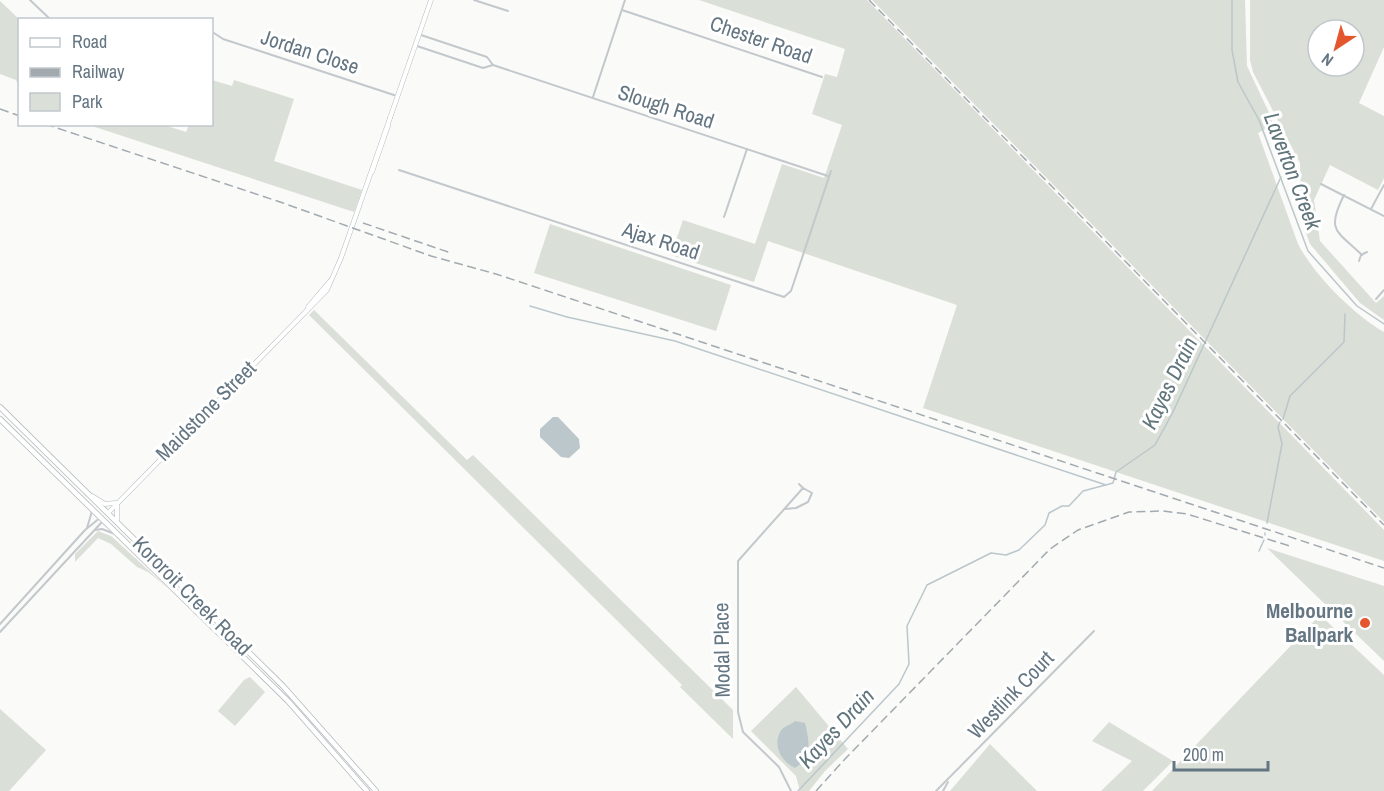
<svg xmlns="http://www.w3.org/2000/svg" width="1384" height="791" viewBox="0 0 1384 791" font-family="'Archivo Narrow',sans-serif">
<rect width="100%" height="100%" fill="#fafaf8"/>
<g fill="#dadfd7" fill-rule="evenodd">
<path d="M699 0H867L1384 530V561L923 408 957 305 768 241 754 282 671 255 683 220 755 244 782 164 824 178 842 125 812 114 825 74 837 77 845 49Z"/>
<path d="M872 0H1245L1247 66 1272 119V125L1258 133 1298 244C1314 275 1354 315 1384 332V522Z"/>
<path d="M1250 0H1384V47L1359 103 1384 116V178L1378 190 1330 165 1314 200 1320 241 1376 303 1384 296V320L1360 303 1310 244 1306 233 1311 232 1301 205 1300 163 1253 72 1250 60ZM1318 30H1354V66H1318Z"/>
<path d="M0 1 20 20 19 86 16 80 0 74Z"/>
<path d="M212 80 232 86 234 80 294 99 274 161 362 190 354 212 89 125H164L186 132 189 125 212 124Z"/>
<path d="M550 224 731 285 716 331 534 273Z"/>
<path d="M314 310 467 460 473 455 733 710V739L680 687 682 685 309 315Z"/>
<path d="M98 531 111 536 169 589 148 572 137 567 111 544 98 538 75 562V554Z"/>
<path d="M1267 548 1384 586V661Z"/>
<path d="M1320 615 1384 675V791H1152Z"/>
<path d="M250 677 265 692 235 726 218 711 244 680Z"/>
<path d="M796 687 848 749 825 771 809 791H800L796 776 751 731Z"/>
<path d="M0 709 46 750 9 791H0Z"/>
<path d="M1109 722 1173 761 1143 791H1101L1132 761 1092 741Z"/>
<path d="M990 744 1037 791H950Z"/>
</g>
<g fill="#bbc7cb">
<path d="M553 417H558L579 439 580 448 569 458 561 457 540 437V429Z"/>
<path d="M795 721 805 723C809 740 813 757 795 768 781 761 773 746 780 732 783 726 791 725 795 721Z"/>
</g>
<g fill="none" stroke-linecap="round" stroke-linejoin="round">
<g stroke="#bbc7cb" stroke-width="1.5">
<path d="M1232 0V50L1238 82 1259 120 1308 251 1357 306 1384 324"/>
<path d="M530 306 567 317 675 341 1106 485"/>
<path d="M1283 419 1290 396 1344 342 1345 314"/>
<path d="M1267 523 1282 444 1278 427 1280 422"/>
<path d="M1265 535V533"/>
<path d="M1259 551 1264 540"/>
<path d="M798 791 899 684 909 664 907 626 927 585 991 553 1006 555 1019 550 1045 525 1049 513 1062 506H1069L1083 491 1113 483 1116 472 1155 445 1173 412 1281 177"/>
</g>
<defs>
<g id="secondary">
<path d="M390 118 431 0"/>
<path d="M372 172 388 126"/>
<path d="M308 307 330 281"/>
<path d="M92 496 105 504 115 503"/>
<path d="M108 513 327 290 341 258 390 118"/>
<path d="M117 522V503"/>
</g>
<g id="primary">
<path d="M0 407 283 686 376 791"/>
<path d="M0 419 288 701 367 791"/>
</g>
</defs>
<use href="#secondary" stroke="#b3babf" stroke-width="5"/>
<use href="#primary" stroke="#b5babe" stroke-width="6"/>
<g stroke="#c3c8cc" stroke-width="2">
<path d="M30 0 51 20"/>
<path d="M474 0 508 11"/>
<path d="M622 10 822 77"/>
<path d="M214 33 223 39 397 96"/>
<path d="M418 34 487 57 493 65 828 176"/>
<path d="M417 46 483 68 493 65"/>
<path d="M593 97 625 0"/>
<path d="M399 170 784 297 791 291 831 171"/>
<path d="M1321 184 1384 216"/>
<path d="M1344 195C1326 231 1336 230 1362 255"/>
<path d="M1371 209 1384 185"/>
<path d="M724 217 747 149"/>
<path d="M1359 261 1361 255 1367 252"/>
<path d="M1376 299 1384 290"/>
<path d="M799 484 803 488"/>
<path d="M785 509 796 508 808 502 812 493 803 488 738 561V712L743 732 779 767 791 791"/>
<path d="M87 528 92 511"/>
<path d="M95 530 102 529 115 534"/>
<path d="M0 624 85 530 101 517"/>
<path d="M0 632 102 522"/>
<path d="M936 791 1094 631"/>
<path d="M943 791 948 782"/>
</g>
<use href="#secondary" stroke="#fff" stroke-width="4"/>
<use href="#primary" stroke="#fff" stroke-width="4.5"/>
<g stroke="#a2aab0" stroke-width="1.5" stroke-dasharray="9 4.5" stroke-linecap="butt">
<path d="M869 0 1384 525"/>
<path d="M0 109 20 116"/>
<path d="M45 124 283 203 431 256 496 274 1384 568"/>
<path d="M363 223 451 253"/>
<path d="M816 791 845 759 1050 549 1078 530 1129 512 1163 511 1187 514 1293 547"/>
</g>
</g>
<circle fill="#e4572e" stroke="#fff" stroke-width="2" cx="1365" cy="623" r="6"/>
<g text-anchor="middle" stroke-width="6" stroke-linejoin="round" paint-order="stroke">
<g font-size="21" fill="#657683" stroke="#fff">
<text transform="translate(761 40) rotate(19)" y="7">Chester Road</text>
<text transform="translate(310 52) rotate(18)" y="7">Jordan Close</text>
<text transform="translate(666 107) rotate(18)" y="7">Slough Road</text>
<text transform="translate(661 241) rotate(18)" y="7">Ajax Road</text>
<text transform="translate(206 411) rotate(-45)" y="7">Maidstone Street</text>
<text transform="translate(192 596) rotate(45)" y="7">Kororoit Creek Road</text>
<text transform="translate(722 650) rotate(-91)" y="7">Modal Place</text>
<text transform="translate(1011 695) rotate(-46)" y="7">Westlink Court</text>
</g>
<g font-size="21" font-weight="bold" fill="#657683" stroke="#fff" text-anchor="end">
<text x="1353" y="618">Melbourne<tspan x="1353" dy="24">Ballpark</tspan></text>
</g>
<g font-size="22" font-style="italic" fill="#60757c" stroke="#fff">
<text transform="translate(1293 171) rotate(69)" y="8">Laverton Creek</text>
<text transform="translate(1169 383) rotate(-64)" y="8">Kayes Drain</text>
<text transform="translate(836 728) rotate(-47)" y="8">Kayes Drain</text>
</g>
</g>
<rect x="18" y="18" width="195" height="108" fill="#ffffff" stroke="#c1c8cd" stroke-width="1.5"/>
<rect x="30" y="38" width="30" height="9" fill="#ffffff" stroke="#c1c8cd" stroke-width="1.5"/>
<text x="72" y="48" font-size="18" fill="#657683">Road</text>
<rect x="30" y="68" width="30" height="9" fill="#a2aab0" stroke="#c1c8cd" stroke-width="1.5"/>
<text x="72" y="78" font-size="18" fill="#657683">Railway</text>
<rect x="30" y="93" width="30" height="18" fill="#dadfd7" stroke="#c1c8cd" stroke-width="1.5"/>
<text x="72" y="108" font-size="18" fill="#657683">Park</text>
<g transform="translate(1336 48) rotate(216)"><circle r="28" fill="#ffffff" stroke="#c1c8cd" stroke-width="1.5"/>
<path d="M0-4.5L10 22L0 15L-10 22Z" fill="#e4572e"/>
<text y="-9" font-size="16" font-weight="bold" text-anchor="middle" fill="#657683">N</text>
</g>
<path d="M1174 761v9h94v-9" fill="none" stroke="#657683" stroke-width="3"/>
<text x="1183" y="761" font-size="18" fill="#657683" stroke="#ffffff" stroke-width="4.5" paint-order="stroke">200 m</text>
</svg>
